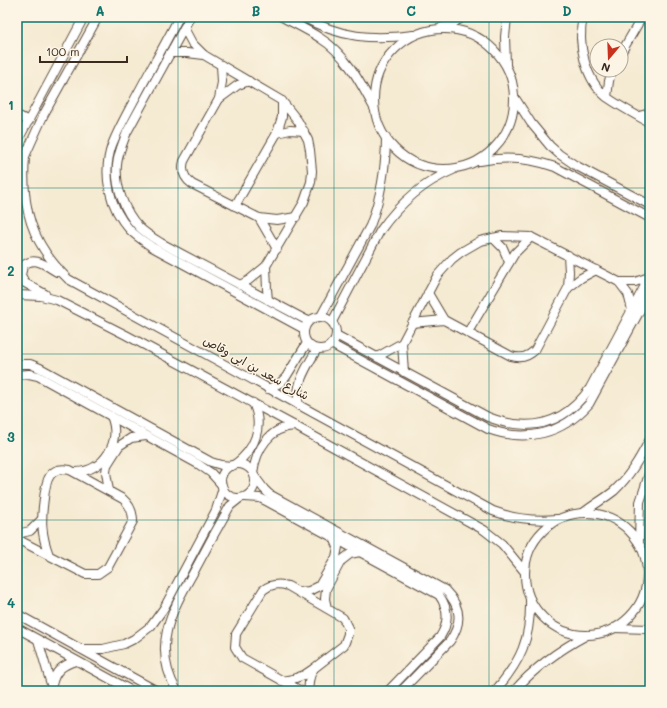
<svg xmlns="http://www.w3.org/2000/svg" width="667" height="708" viewBox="0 0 667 708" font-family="Mali,'Playpen Sans Arabic',sans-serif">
<rect width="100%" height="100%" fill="#fcf5e5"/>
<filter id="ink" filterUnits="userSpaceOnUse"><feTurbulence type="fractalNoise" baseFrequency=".025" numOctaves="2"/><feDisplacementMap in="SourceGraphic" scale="8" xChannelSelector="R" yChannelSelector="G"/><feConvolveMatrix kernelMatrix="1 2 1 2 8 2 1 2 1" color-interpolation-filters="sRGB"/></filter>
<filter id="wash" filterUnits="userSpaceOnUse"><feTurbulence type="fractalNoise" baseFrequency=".012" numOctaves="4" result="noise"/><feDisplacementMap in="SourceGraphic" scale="16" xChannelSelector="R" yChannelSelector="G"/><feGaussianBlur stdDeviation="0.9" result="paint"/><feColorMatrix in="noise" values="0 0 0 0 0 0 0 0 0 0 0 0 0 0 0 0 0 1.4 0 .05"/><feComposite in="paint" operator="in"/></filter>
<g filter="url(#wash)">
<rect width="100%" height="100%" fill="#f5ead2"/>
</g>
<g filter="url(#ink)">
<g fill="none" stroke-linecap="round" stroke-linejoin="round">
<defs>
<g id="minor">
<path d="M179 17C166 42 152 67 138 93 129 110 119 127 112 145 102 173 109 208 130 230 137 237 145 242 152 247L304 329"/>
<path d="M190 17 127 132C123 143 118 153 117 165 115 186 124 211 139 227 145 233 153 238 161 243L308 321"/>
<path d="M282 17C295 24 308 30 320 38 346 54 360 82 374 108"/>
<path d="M303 17C341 38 371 40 413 35"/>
<path d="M583 17C577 43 585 81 608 98 621 107 636 115 650 123"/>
<path d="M442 27 452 24 463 17"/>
<path d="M184 28 192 43 204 55 282 101 298 121 308 140 310 150 312 171 311 182 304 202 266 266 249 280 240 285"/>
<circle cx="444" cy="99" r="70"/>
<path d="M170 53H187L204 55"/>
<path d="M621 53 642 17"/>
<path d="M506 64 505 37 507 17"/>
<path d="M221 65 222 82 219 99 184 161C181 171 184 178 192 184L259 218 277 220 296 217"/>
<path d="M607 97 609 81 612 70"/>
<path d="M515 98 531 123 550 146 559 154 575 165 650 205"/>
<path d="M219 99 238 85 249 81"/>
<path d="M17 115 29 121"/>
<path d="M639 116 650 113"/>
<path d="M277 133 290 130 304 131"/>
<path d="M17 142 84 17"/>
<path d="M17 154 25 157C21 207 31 243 68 279L493 511C514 519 534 521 557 519"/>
<path d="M480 161C507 156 530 158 555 167L650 218"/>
<path d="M17 174 44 114 98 17"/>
<path d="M235 206 277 133 282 117V101"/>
<path d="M259 218 277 249"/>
<path d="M493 238 503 248 509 262"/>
<path d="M266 266 267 289 268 300"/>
<path d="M619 282H635L649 277"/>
<path d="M568 288 581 278 596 270"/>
<path d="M428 293 444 320"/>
<path d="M45 294 25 283 21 275 23 266C35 255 46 266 57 272"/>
<path d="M17 295 41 296 57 300 126 335 295 426 484 530 502 544 524 571"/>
<path d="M321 316 370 226C381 197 386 168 386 137"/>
<circle cx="320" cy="333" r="16"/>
<path d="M332 322 380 231C399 204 422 183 453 170"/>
<path d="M412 323 444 320 511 356C521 359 528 357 535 350L568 288 569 272 568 255"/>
<path d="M468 332 515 253 531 237"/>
<path d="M336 335 488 417C529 433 564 425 590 388L650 276"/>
<path d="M331 344 488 429C527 443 562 434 589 404L650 292"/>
<path d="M377 357 402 343"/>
<path d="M17 364H30L40 368 211 462 221 465 232 466"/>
<path d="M404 372 402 343 437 276 452 259 461 252 480 241 502 236 531 237 619 282 628 294 632 310"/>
<path d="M17 375 29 374 38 376 198 464 211 473 222 485"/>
<path d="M268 389 280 383 286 377 307 343"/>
<path d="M299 406C294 384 307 367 317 349"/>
<circle cx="238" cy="481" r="17"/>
<path d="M234 465C255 450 264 427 253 403"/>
<path d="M76 472C104 471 122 442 111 416"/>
<path d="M253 473C256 449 270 427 295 426"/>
<path d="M255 477 264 489 269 494 445 590C461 606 463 622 450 641L401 691"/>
<path d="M109 491 106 472 107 465 119 446 131 438 146 436"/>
<path d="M245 497 260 498 268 502 439 595C449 609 449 623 440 637L388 691"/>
<circle cx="586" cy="574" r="61"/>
<path d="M583 513C593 505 604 499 614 491 630 476 640 458 650 439"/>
<path d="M17 534 30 531 41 520"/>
<path d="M17 539 85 574H98L108 567 133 521C133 512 130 505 123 499L70 470C49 466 46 480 44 498 41 520 41 534 49 555"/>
<path d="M639 542 640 502 650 471"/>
<path d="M299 592 309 591 319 586 336 557 338 547 334 538"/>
<path d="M327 608 325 599 326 589 341 561 350 554 360 552"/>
<path d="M17 614 157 691"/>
<path d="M17 628 132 691"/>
<path d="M614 628 650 629"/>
<path d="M38 640 53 691"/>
<path d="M81 649H103L124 644 134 639 151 626 164 608 216 510 223 488"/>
<path d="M282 681 293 679 304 675 313 669 344 645 348 634V628L343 618 288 586C278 583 271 584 263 590L236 634 235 647 242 658 301 691"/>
<path d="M52 685C55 671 62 665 76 661"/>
<path d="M177 691C150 645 173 609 196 568 207 547 218 527 230 506L240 498"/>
<path d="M309 691C308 683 309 677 313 670"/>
<path d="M495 691C521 661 531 639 530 599"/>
<path d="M514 691C535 667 559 650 587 635"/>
</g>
</defs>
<use href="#minor" stroke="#574739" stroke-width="10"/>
<use href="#minor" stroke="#fff" stroke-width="8"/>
</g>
</g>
<path fill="none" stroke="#0f766e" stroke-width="1" stroke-opacity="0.55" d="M178 17V691M334 17V691M489 17V691M17 188H650M17 354H650M17 520H650"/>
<g text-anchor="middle" stroke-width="3" stroke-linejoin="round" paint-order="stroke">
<g font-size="12" fill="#3b2a1e" stroke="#fcf5e5">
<text transform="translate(256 368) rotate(29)" y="4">شارع سعد بن ابى وقاص</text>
</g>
</g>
<rect width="667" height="708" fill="none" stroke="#fcf5e5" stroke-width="44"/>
<g transform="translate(609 58) rotate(199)"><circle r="19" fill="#fcf5e5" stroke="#afa495"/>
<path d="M0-3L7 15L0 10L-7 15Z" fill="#c8321e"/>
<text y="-6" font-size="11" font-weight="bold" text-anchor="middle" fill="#3b2a1e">N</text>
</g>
<path d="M40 56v6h87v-6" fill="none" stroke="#3b2a1e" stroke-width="2"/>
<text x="46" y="56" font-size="12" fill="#3b2a1e" stroke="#fcf5e5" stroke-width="3" paint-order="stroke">100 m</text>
<rect x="22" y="22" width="623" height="664" fill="none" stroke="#0f766e" stroke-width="1.5"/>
<g font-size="13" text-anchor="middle" font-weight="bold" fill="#0f766e">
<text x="100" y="16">A</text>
<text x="256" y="16">B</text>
<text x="411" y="16">C</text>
<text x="567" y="16">D</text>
<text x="11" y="110">1</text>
<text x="11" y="276">2</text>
<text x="11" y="442">3</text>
<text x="11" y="608">4</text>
</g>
</svg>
